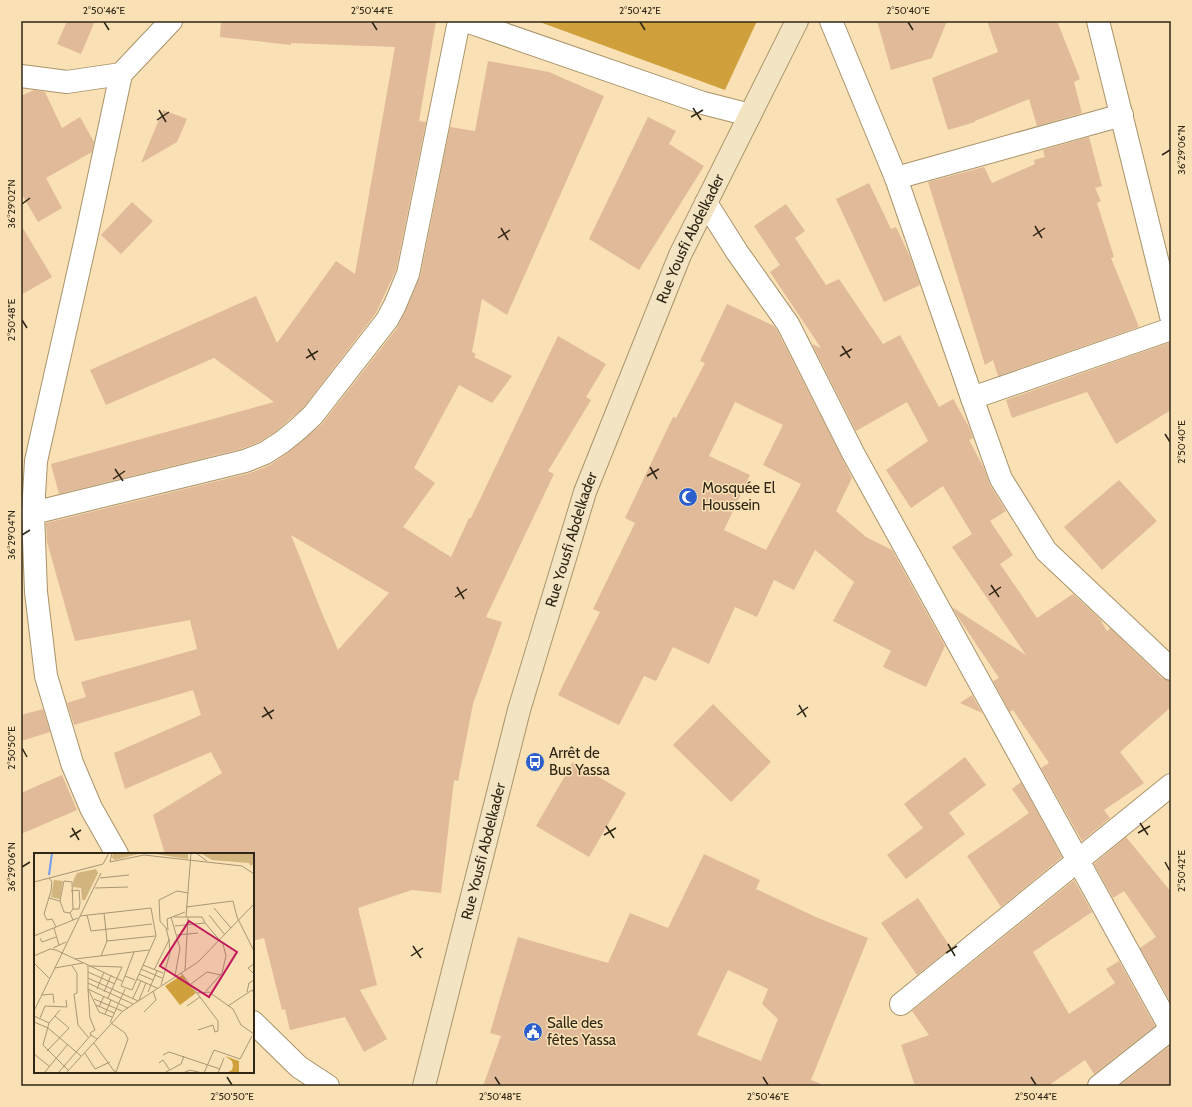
<svg xmlns="http://www.w3.org/2000/svg" width="1192" height="1107" viewBox="0 0 1192 1107" font-family="Cabin,sans-serif">
<rect width="100%" height="100%" fill="#f9e1b5"/>
<path fill="#cfa03c" d="M537 21H757L725 90Z"/>
<g fill="#e0ba99" fill-rule="evenodd">
<path d="M67 21H95L81 54 57 44Z"/>
<path d="M221 21H436L419 121 426 122 396 270 376 313 304 407 275 432 259 442 241 449 59 494 51 464 274 402 214 358 106 405 90 370 256 296 277 343 336 261 355 274 395 47 291 43V45L220 37Z"/>
<path d="M877 21H947L932 58 891 70Z"/>
<path d="M987 21H1057L1080 79 1074 82 1082 113 1037 126 1029 99 975 121V122L948 130 932 78 998 52Z"/>
<path d="M488 61 549 72 604 96 507 315 482 299 472 352 476 354 474 357 512 376 492 403 459 385 414 468 435 483 403 527 451 557 469 518H471L558 336 606 364 586 397 591 400 548 471 554 474 486 617 502 622 473 704 458 781 454 780 441 893 412 890 358 908 377 985 360 990 387 1039 364 1052 345 1017 290 1030 285 1009 282 1010 264 938 253 941V854H165L153 815 222 773 211 752 125 789 114 753 201 715 193 690 74 725 67 703 86 697 81 682 197 649 190 620 75 641 47 542 46 523 250 473 270 465 289 452 322 424 397 328 406 310 420 277 450 127 475 131ZM291 535 389 593 338 650 322 613Z"/>
<path d="M34 90 45 92 62 128 80 117 94 142 92 152 46 178 62 208 38 222 21 193V96Z"/>
<path d="M163 110 187 119 177 142 141 163Z"/>
<path d="M648 117 676 131 669 144 704 166 639 270 589 239Z"/>
<path d="M1089 137 1102 186 1095 188 1101 201 1097 203 1114 257 1111 258 1139 327 998 376 993 360 985 365 928 182 984 167 992 183 1035 164 1034 160 1045 157 1043 150Z"/>
<path d="M869 183 891 229 896 227 911 259 920 285 884 302 836 199Z"/>
<path d="M132 202 153 221 121 254 101 235Z"/>
<path d="M786 204 805 231 795 238 826 285 839 279 883 344 900 335 939 407 953 399 969 427 973 438 969 440 984 468 990 485 1006 511 990 521 1013 555 1000 564 1037 618 1073 594 1100 619 1107 631 1110 628 1162 678 1171 681V707L1120 752 1144 783 1104 810 1110 818 1082 841 1041 768 1049 763 1013 710 1010 712 993 681 999 678 960 620 952 607 1026 655 952 547 972 534 943 486 911 508 886 470 928 441 907 402 856 431 812 344 821 348 770 272 780 265 754 226Z"/>
<path d="M21 225 52 277 21 295Z"/>
<path d="M727 304 774 326 777 330 852 478 836 511 866 537 892 550 945 646 926 687 883 667 891 651 833 621 854 582 815 550 794 590 774 580 757 617 735 607 709 664 673 647 656 681 644 676 619 725 558 695 600 612 593 609 635 523 625 518 673 417 676 418 705 363 700 361ZM735 402 783 425 763 465 801 484 766 550 724 530 750 475 709 456Z"/>
<path d="M1171 342V410L1116 444 1087 392 1012 418 1006 400Z"/>
<path d="M1119 480 1157 521 1102 570 1064 527Z"/>
<path d="M972 695 982 713 960 703Z"/>
<path d="M713 704 771 762 731 802 673 745Z"/>
<path d="M43 709 50 732 21 741V715Z"/>
<path d="M965 757 986 785 949 813 965 834 906 879 887 855 923 828 904 804Z"/>
<path d="M573 762 626 793 589 857 536 826Z"/>
<path d="M62 775 77 810 21 834V793Z"/>
<path d="M1021 782 1062 857 1001 907 967 856 1029 813 1012 789Z"/>
<path d="M1126 837 1171 892V1003L1140 948 1156 937 1124 891 1113 898 1094 864Z"/>
<path d="M704 854 760 880 756 889 818 918 868 938 811 1080 821 1084V1086H483L501 1036 490 1033 518 937 608 963 630 913 668 928ZM728 970 768 989 762 1004 778 1019 761 1061 697 1035Z"/>
<path d="M1074 880 1092 912 1033 952 1069 1014 1115 983 1106 969 1119 961 1155 1026 1094 1074 1085 1060 1048 1086H915L901 1045 929 1035 912 1011Z"/>
<path d="M918 898 951 948 917 975 881 923Z"/>
<path d="M1171 1045V1086H1119Z"/>
</g>
<g fill="none" stroke-linecap="round" stroke-linejoin="round">
<defs>
<g id="street">
<path d="M466 21 703 103 750 115"/>
<path d="M831 21 896 178 972 398 1001 479 1046 551 1171 669"/>
<path d="M1098 21 1171 316"/>
<path d="M21 76 67 82 121 74 171 21"/>
<path d="M896 178 1122 115"/>
<path d="M706 203 737 252 788 324 853 453 1171 1029"/>
<path d="M972 398 1171 329"/>
<path d="M33 513 245 461 265 453 282 442 298 429 313 415 387 320 395 305 408 274 459 21"/>
<path d="M117 854 91 808 72 763 46 676 36 592 33 513 36 461 86 238 121 74"/>
<path d="M901 1004 1171 785"/>
<path d="M253 1022 299 1067 328 1086"/>
<path d="M1099 1086 1171 1029"/>
</g>
<g id="secondary">
<path id="s1" d="M424 1086 519 710 585 492 680 255 797 21"/>
</g>
</defs>
<use href="#street" stroke="#a9936a" stroke-width="24"/>
<use href="#secondary" stroke="#a9936a" stroke-width="24"/>
<use href="#street" stroke="#fff" stroke-width="22"/>
<use href="#secondary" stroke="#f3e4c3" stroke-width="22"/>
</g>
<path fill="none" stroke="#2f2616" stroke-width="1.5" d="M104 22 109 30M372 22 377 30M640 22 645 30M908 22 913 30M693 108 701 120M159 110 166 122M691 117 703 110M157 120 169 112M1162 155 1170 150M22 204 30 198M1035 226 1042 238M501 228 508 240M1033 236 1045 228M498 238 510 230M22 320 27 328M842 346 850 358M308 349 315 360M840 356 852 349M306 358 318 351M1165 434 1170 442M650 467 657 479M115 469 123 481M647 476 659 469M113 479 125 471M22 535 30 530M991 585 999 597M457 587 464 599M989 595 1001 587M455 597 467 589M799 705 806 717M264 707 272 719M797 715 808 707M262 717 274 710M22 748 27 757M1140 823 1148 835M606 826 614 838M72 828 79 840M1138 833 1150 826M604 835 616 828M70 837 81 830M1165 862 1170 871M22 867 30 862M948 944 955 956M413 946 421 958M946 953 957 946M411 956 423 948M227 1077 232 1085M495 1077 500 1085M763 1077 768 1085M1031 1077 1036 1085"/>
<defs>
<symbol id="mosque-disc" viewBox="-11 -11 22 22"><circle r="9.5" fill="#2b5fcd" stroke="#f9e1b5"/><path d="M3.5-4.9A6 6 0 1 0 3.5 4.9A5 5 0 1 1 3.5-4.9Z" fill="#fff"/></symbol>
<symbol id="bus-disc" viewBox="-11 -11 22 22"><circle r="9.5" fill="#2b5fcd" stroke="#f9e1b5"/><path d="M-5-6H5V4H4V6H2V4H-2V6H-4V4H-5ZM-3.5-4V0h7V-4ZM-3.5 1.2v1.5H-2V1.2ZM2 1.2v1.5H3.5V1.2Z" fill="#fff"/></symbol>
<symbol id="civic-disc" viewBox="-11 -11 22 22"><circle r="9.5" fill="#2b5fcd" stroke="#f9e1b5"/><path d="M-.6-6.5H3V-4.5H.6V-3L4-1V1h2V6H-6V1h2V-1L-.6-3ZM-1.2 2.5V6h2.4V2.5Z" fill="#fff"/></symbol>
</defs>
<g fill-rule="evenodd">
<use href="#mosque-disc" x="677" y="486" width="22" height="22"/>
<use href="#bus-disc" x="524" y="751" width="22" height="22"/>
<use href="#civic-disc" x="522" y="1021" width="22" height="22"/>
</g>
<g text-anchor="middle" stroke-width="3" stroke-linejoin="round" paint-order="stroke">
<g font-size="15" fill="#2f2616" stroke="#f9e1b5">
<text dy="5" stroke="none"><textPath href="#s1" startOffset="890">Rue Yousfi Abdelkader</textPath></text>
<text dy="5" stroke="none"><textPath href="#s1" startOffset="566">Rue Yousfi Abdelkader</textPath></text>
<text dy="5" stroke="none"><textPath href="#s1" startOffset="242">Rue Yousfi Abdelkader</textPath></text>
</g>
<g font-size="15" fill="#2f2616" stroke="#f9e1b5" text-anchor="start">
<text x="702" y="493">Mosquée El<tspan x="702" dy="17">Houssein</tspan></text>
<text x="549" y="758">Arrêt de<tspan x="549" dy="17">Bus Yassa</tspan></text>
<text x="547" y="1028">Salle des<tspan x="547" dy="17">fêtes Yassa</tspan></text>
</g>
</g>
<g transform="translate(34 853)">
<rect width="220" height="220" fill="#f9e1b5"/>
<path d="M79 0H108L81 7 78 5ZM115 0H154V6ZM166 0H220V10L217 13 215 10 178 7ZM62 16 64 20 51 47H48L47 35 39 34V28L43 20ZM20 27 29 28 26 46 17 44Z" fill="#d2b57e"/>
<path d="M148 122 162 140 146 152 131 133ZM191 203 205 208V220H192L198 217 199 213 198 208Z" fill="#cfa03c"/>
<path fill="none" stroke="#739cec" stroke-width="2" d="M15 22 18 0"/>
<path fill="none" stroke="#a89675" stroke-width="1" d="M78 0 76 9 110 2 208 13 220 21M162 0 173 8M15 25 18 29 17 38 10 61 13 67 18 66 22 74M66 25 95 22M0 29 69 11 75 0M61 35 94 34M15 45 26 48 30 59 36 60 39 67M26 48 30 28 38 29 39 56M152 54 199 48 203 64 220 98M180 55 197 75M36 60 39 56H45L46 50 45 37 37 38M53 62 57 78 118 71M175 62 191 82M46 63 117 55 122 83 98 137 87 133 91 123 101 127M137 64 146 95 141 123M140 64H168L171 70 141 73M152 64 157 0M171 70 189 91 192 103 188 120 172 138M20 75 25 92M134 77 133 66 151 59M143 82 164 80M0 83 44 65M6 85 8 89 22 84M73 88 121 83M19 95 32 89M0 103 16 96 22 97 88 128M67 103 73 88 70 60M41 106 115 97M0 110 15 125M220 111 214 115 220 121M54 112V136L65 159 78 164M109 112 129 120M38 113 43 120V140L40 141 44 172 54 184M56 113 88 114 74 145M21 115 49 110M107 116 128 125M120 117 135 87 132 75 126 68 125 47 143 38 154 40M151 117 154 64M54 119 81 131M147 120 163 140 175 139 199 156 207 172 220 181M105 121 119 127M91 123 100 99M54 125 104 148M103 126 123 135M54 130 99 151M157 131 173 119 187 122M127 132 136 100 135 86M63 136 70 119M70 139 77 122M114 139 123 118M213 139 215 130 220 127M163 140 184 168V178L181 179 179 172 164 177M8 142 19 141 20 150M99 145 107 128M60 146 88 158M105 147 112 130M62 152 80 160M153 153 166 144M194 153 218 137 220 140M65 154 70 143M26 157 15 170 9 192 34 217M0 158 67 20M110 159 122 147 119 138M71 161 77 147M0 163 15 170M6 165 11 153 33 154 32 147M0 169 14 175 47 203M76 170 91 136M77 170 91 180 94 186 82 219M57 182 56 180 61 177 56 165 54 136 94 155M60 190 80 218 84 220M13 198 35 175 21 163M51 200 61 216 76 209M0 201 15 213M129 202 135 199 186 216M125 210 129 207 135 216M10 220 34 191M24 220 57 182 63 186M32 220 89 158 164 109 220 51M130 220 147 211 150 203M149 220 156 217 168 220M170 220 180 197 206 206 218 183M184 220 190 205"/>
<path fill="#c2185b" fill-opacity="0.15" stroke="#c2185b" stroke-width="2" d="M155 68 203 99 175 144 126 113Z"/>
<rect width="220" height="220" fill="none" stroke="#2f2616" stroke-width="2"/>
</g>
<rect width="1192" height="1107" fill="none" stroke="#f9e1b5" stroke-width="44"/>
<rect x="22" y="22" width="1148" height="1063" fill="none" stroke="#2f2616" stroke-width="1.5"/>
<g font-size="10" text-anchor="middle" fill="#2f2616">
<text x="104" y="14">2°50'46"E</text>
<text x="372" y="14">2°50'44"E</text>
<text x="640" y="14">2°50'42"E</text>
<text x="908" y="14">2°50'40"E</text>
<text transform="translate(1181 150) rotate(-90)" y="4">36°29'06"N</text>
<text transform="translate(11 204) rotate(-90)" y="4">36°29'02"N</text>
<text transform="translate(11 320) rotate(-90)" y="4">2°50'48"E</text>
<text transform="translate(1181 442) rotate(-90)" y="4">2°50'40"E</text>
<text transform="translate(11 535) rotate(-90)" y="4">36°29'04"N</text>
<text transform="translate(11 748) rotate(-90)" y="4">2°50'50"E</text>
<text transform="translate(11 867) rotate(-90)" y="4">36°29'06"N</text>
<text transform="translate(1181 871) rotate(-90)" y="4">2°50'42"E</text>
<text x="232" y="1100">2°50'50"E</text>
<text x="500" y="1100">2°50'48"E</text>
<text x="768" y="1100">2°50'46"E</text>
<text x="1036" y="1100">2°50'44"E</text>
</g>
</svg>
